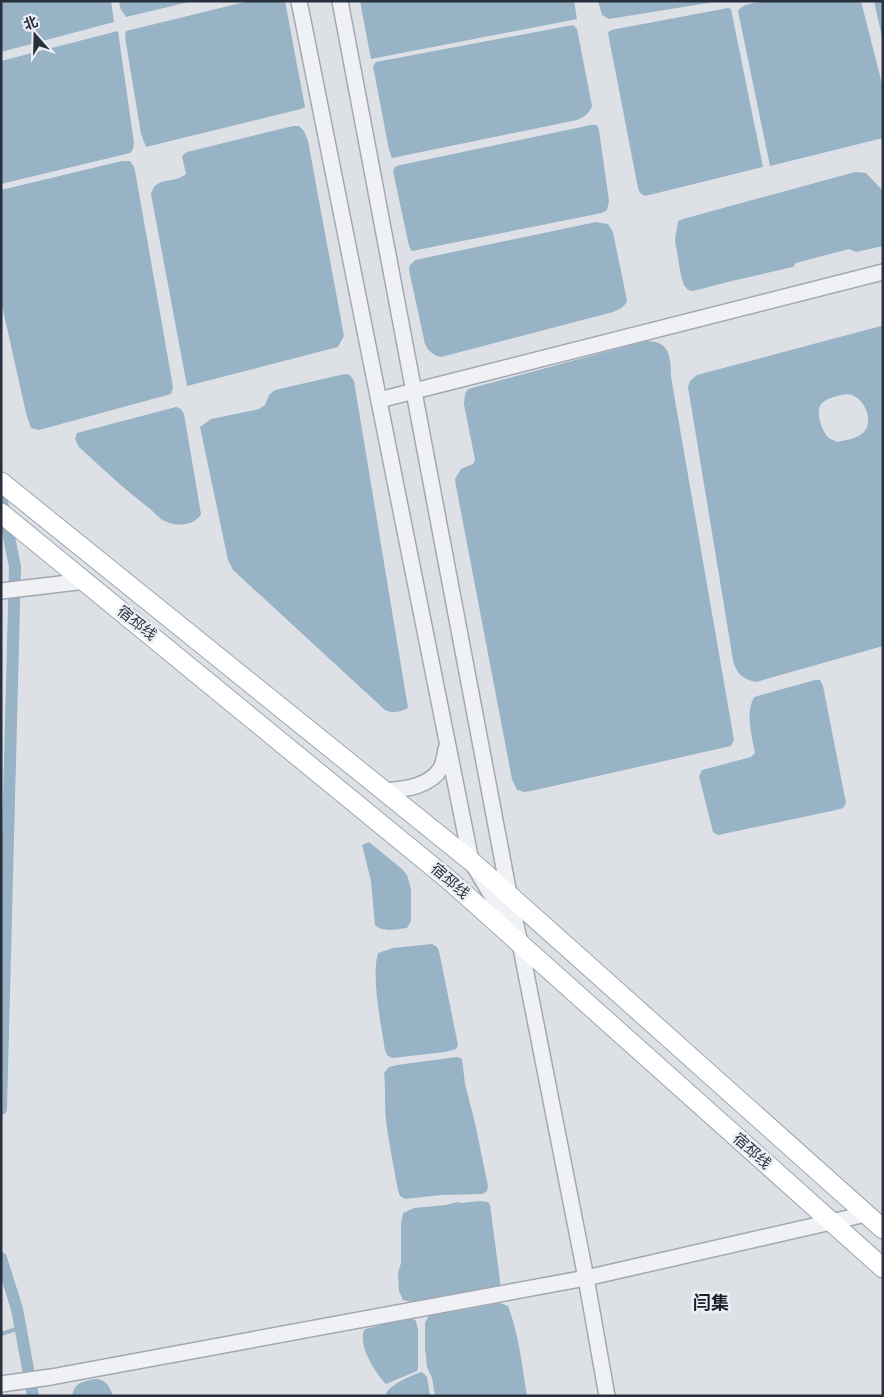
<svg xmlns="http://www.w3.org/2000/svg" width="884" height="1397" viewBox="0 0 884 1397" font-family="'Exo 2','Noto Sans SC',sans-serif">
<rect width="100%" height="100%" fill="#dde1e6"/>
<g fill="#98b2c6" fill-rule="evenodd">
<path d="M1 1H111L114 22 1 52Z"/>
<path d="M119 1H193L126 17 120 8Z"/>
<path d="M249 1H285L305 107 301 109 146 147 141 134 125 37 126 31Z"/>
<path d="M360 1H574L577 19 371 59Z"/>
<path d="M598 1H711L708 3 609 19 602 15Z"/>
<path d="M769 1H861L883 88V138L770 166 738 11C743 2 760 3 769 1Z"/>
<path d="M874 1H883V41Z"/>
<path d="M728 8 731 9 763 167 645 196 640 193 638 188 608 33 611 30Z"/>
<path d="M573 25 577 29 592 106C589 114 584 117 577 120L392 158 389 150 373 66 376 62Z"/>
<path d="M118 31 134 143 133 149 130 153 1 184V61Z"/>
<path d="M591 125H597L599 130 609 201 607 210 602 213 412 251 409 246 393 171 396 166Z"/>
<path d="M293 126H299L304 131 308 141 344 336 338 347 187 386 151 194C156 175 173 185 186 174L182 156 187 152Z"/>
<path d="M122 161H130L134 167 136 176 173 387 171 394 39 430 31 428 26 413 1 301V190Z"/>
<path d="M855 172 866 173 883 191V246L856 252 849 249 796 263 793 267 732 281 693 291 688 290 684 285 681 276 675 240 678 221 683 219Z"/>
<path d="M596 222 608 224 613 232 627 301C625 307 619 309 613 312L441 357C433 355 429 352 425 344L409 270 410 265 415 260Z"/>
<path d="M881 326H883V646L756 682C741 678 737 674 733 660L688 387 690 381 697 375ZM848 394C863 396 875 419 864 432 857 439 846 440 837 442 834 440 829 439 827 436 822 431 816 412 820 406 824 398 840 395 848 394Z"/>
<path d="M646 341C670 341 671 357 671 377L734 740 731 746 531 791 524 792 517 790 512 779 456 486 455 479 461 469 473 464 475 460 464 404 465 394 468 389Z"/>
<path d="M345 374 350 375 354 381 408 708C399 712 394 714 385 710L233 570 228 560 200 427 211 419 259 409 265 405 269 395 275 390Z"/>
<path d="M176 407 181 409 184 414 201 514C196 525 177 527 167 522 160 520 154 512 149 508 124 489 102 468 79 447L75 439 77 433Z"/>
<path d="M815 680H820L823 686 846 803 843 808 836 810 718 835 713 832 699 776 702 770 751 757 755 753C752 735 745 714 754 697Z"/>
<path d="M369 842 402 869 407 875 411 889V921L407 928C396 929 383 933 375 925L371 881 362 845Z"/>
<path d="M432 944 437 947 439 951 458 1045 456 1049 445 1052 392 1058 387 1055 385 1050C381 1024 371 977 378 953L393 948Z"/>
<path d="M457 1057 462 1059 465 1084 475 1123 488 1186 487 1191 483 1194 441 1195 405 1199 400 1196 398 1190C394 1169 390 1149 387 1128 384 1109 386 1091 384 1073L389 1067 397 1065Z"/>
<path d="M480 1201 488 1202 490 1205 501 1288 498 1290 412 1302 403 1300 399 1291 398 1273 401 1263V1224L403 1213 414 1208 446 1205 457 1202 461 1203Z"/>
<path d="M500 1303 508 1306C519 1335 522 1365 527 1396H435L432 1378 427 1367 425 1348V1323L428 1317 441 1312 469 1309Z"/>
<path d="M410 1317 416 1321 418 1330V1368L417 1371 386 1384C376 1374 356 1343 365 1329L381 1325 384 1321Z"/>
<path d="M422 1372 427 1377 430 1396H387L386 1393C390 1385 413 1374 422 1372Z"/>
<path d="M95 1379C105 1379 110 1386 113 1396H72C75 1382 82 1382 95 1379Z"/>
</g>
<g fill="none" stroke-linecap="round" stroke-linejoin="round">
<path stroke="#98b2c6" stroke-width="4" d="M1 1334 20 1328"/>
<g stroke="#98b2c6" stroke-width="12">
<path d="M1 497 15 567 1 1109"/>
<path d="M1 1258 17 1309 33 1396"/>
</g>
<defs>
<g id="minor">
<path d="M299 1 471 861 512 929"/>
<path d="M340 1 509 894 520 943 586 1278 607 1396"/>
<path d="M379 400 883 272"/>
<path d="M1 591 86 581"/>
<path d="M385 791C404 789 430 787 441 768 444 763 445 754 446 749"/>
<path d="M1 1384 51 1377 586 1278 866 1214"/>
</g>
<g id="major">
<path d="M1 482 471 861 883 1229"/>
<path d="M1 513 449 880 883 1268"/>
</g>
</defs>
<use href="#minor" stroke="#a3a8b0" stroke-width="18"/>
<use href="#major" stroke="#9ca6b2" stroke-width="21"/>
<use href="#minor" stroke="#eff1f5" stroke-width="15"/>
<use href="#major" stroke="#fff" stroke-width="19"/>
</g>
<g text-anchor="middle" stroke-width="5" stroke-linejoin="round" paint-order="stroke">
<g font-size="15" fill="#27303c" stroke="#ecf0f4">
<text transform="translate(137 623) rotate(39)" y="5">宿邳线</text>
<text transform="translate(450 881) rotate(41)" y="5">宿邳线</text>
<text transform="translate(752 1151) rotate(42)" y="5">宿邳线</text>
</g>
<g font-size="18" font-weight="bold" fill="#19212d" stroke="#ecf0f4">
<text x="711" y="1309">闫集</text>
</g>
</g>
<rect width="884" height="1397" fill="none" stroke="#27303c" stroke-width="5"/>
<g transform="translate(35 35) rotate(340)" stroke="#ecf0f4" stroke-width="4" paint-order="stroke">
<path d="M0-4L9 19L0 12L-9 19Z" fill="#27303c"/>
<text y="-8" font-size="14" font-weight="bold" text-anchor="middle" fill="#27303c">北</text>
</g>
</svg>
